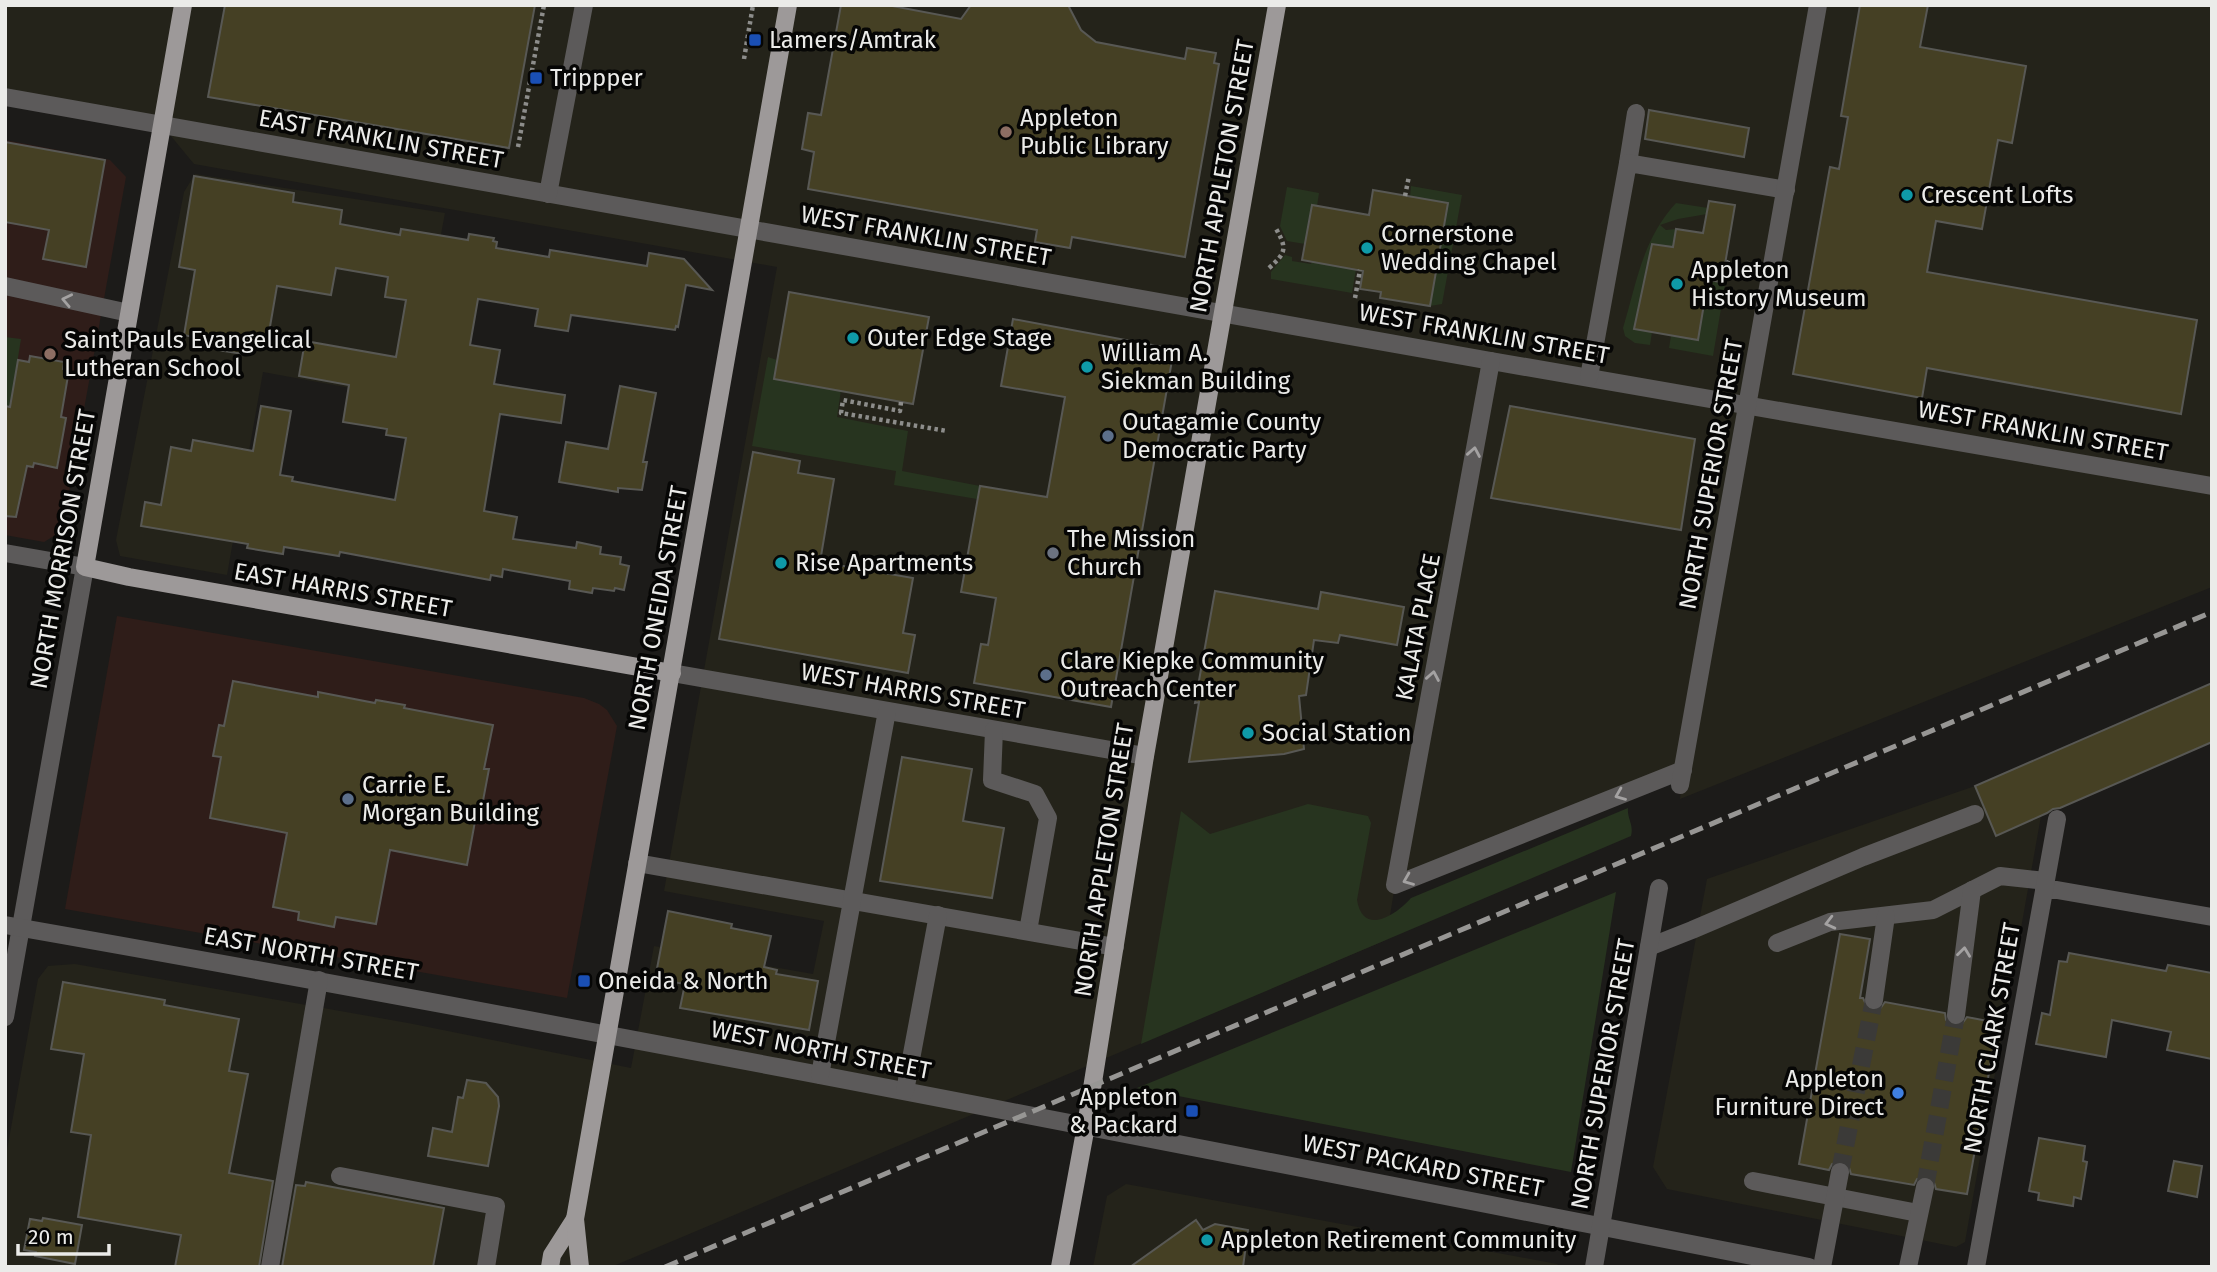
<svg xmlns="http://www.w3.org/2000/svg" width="2217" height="1272" viewBox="0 0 2217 1272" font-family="'Fira Sans',sans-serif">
<rect width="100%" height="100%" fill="#1c1b19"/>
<g fill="#24231a">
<path d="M5 5H2212V587L1680 799 1683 770 1395 885 1386 940 611 1267H5V1161L38 979 48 966 75 964 408 1023 631 1068 654 946 813 974 824 921 664 891 777 267 194 164 161 124 5 97Z"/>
<path d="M195 174 445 213 410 399 263 372 227 575 120 556 116 540 184 192Z"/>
<path d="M1975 786 1996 835 2041 816 1965 1242 1956 1247 1667 1189 1653 1167 1707 879Z"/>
<path d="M1126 1184 1557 1264 1560 1267H1093L1107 1196Z"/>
</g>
<g fill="#2f1d19">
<path d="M5 140 110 160 126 177 62 531 44 542 5 535Z"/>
<path d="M117 616 584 698 599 704 607 710 617 726 567 998 65 909Z"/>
</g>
<g fill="#27341f">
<path d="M1411 186 1462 195 1442 304 1430 306 1448 204 1410 197Z"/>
<path d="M1287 187 1319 193 1317 206 1312 205 1305 244 1287 241 1280 226Z"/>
<path d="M1676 203 1708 208 1707 214 1678 219 1660 225 1666 230 1676 229 1673 247 1652 244 1634 329 1652 332 1650 345 1635 343 1625 336 1623 328C1637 282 1642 240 1676 203Z"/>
<path d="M1285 255 1292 257V261L1311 264 1312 262 1356 269 1352 293 1271 279V272Z"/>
<path d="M1724 270 1727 273 1713 356 1669 348 1671 336 1698 340 1708 280 1722 282Z"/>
<path d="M5 337 21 339 10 407 5 406Z"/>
<path d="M768 357 777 360 774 379 841 390 837 417 908 431 902 471 980 486 977 499 894 485 896 471 752 446Z"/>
<path d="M1308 804 1368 816 1371 823 1357 900C1363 936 1395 916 1411 898L1628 808C1627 819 1634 824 1631 836L1141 1044 1181 811 1210 834Z"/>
<path d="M1616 892 1571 1172 1137 1088Z"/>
</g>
<g fill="#454024" stroke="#585854" stroke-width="2">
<path d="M225 5H535L509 148 208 97Z"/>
<path d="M841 5H887L961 19 971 5H1068L1081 30 1096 42 1185 59 1187 48 1216 53 1214 63 1219 64 1185 257 1072 237 1070 248 1035 242 1037 230 808 189 814 152 802 149 808 113 821 115Z"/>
<path d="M1860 5H1928L1920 47 2026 66 2012 143 1998 140 1982 229 1936 221 1927 272 2197 320 2181 414 1927 368 1922 398 1793 374 1830 167 1839 169 1848 117 1841 116Z"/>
<path d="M1649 110 1749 128 1744 157 1645 139Z"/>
<path d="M5 142 105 160 86 267 43 259 49 230 5 222Z"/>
<path d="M194 176 294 193 293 202 342 210 340 224 400 235 401 229 468 240 469 234 494 238 493 241 497 242 496 248 549 257 550 250 647 266 649 253 684 259 712 290 686 285 678 327 676 326 675 330 571 315 568 331 535 326 538 309 478 299 470 345 500 350 494 384 565 395 561 423 500 414 484 511 517 517 513 539 576 548 577 542 601 547 600 554 621 557 620 564 629 566 624 590 615 588 614 591 593 588 592 593 569 589 570 581 503 569 502 577 491 575 490 580 340 552 339 556 284 547 283 554 247 548 248 544 141 526 145 502 161 505 171 447 191 451 193 440 253 451 261 406 291 411 280 475 293 477 292 481 395 500 406 438 386 435 387 429 343 422 349 385 299 376 305 341 396 357 406 300 385 297 388 277 336 268 331 295 277 286 267 344 246 340 244 354 217 350 218 344 193 339V337L184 335 195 270 179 267Z"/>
<path d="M1373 190 1448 203 1430 306 1380 298 1381 292 1360 289 1363 271 1302 260 1312 205 1369 215Z"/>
<path d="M1709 201 1735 205 1722 282 1708 280 1698 340 1634 329 1652 244 1673 247 1676 229 1703 233Z"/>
<path d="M789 292 929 317 913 404 774 379Z"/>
<path d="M1013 319 1174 349 1111 707 974 683 981 644 988 645 996 598 961 592 980 486 1047 497 1065 397 1001 386Z"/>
<path d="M30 356 64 362 63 369 69 370 61 417 66 418 57 468 34 463 33 467 27 466 16 517 5 516V406L10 407 18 360 29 362Z"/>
<path d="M620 386 656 393 643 462H647L642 490 618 488V492L559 482 566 442 608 449Z"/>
<path d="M1510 406 1695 439 1681 530 1491 498Z"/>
<path d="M753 452 800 461 798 473 834 479 820 562 913 578 903 633 915 635 908 673 719 639Z"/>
<path d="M1215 591 1318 609 1321 592 1404 607 1397 645 1340 635 1338 643 1314 640 1306 695 1299 696 1304 749 1284 754 1189 762 1199 702 1195 703Z"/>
<path d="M233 681 318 697V692L375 703 376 700 405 705 404 708 493 725 484 769H489L482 806 478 805 467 865 390 850 376 924 336 917 334 927 298 920 299 912 273 907 287 833 210 818 221 757 213 756 219 725 224 726Z"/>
<path d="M2212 683V742L2060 808 2053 809 2047 813 1996 836 1975 786Z"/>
<path d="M902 757 972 769 963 821 1004 828 992 898 880 881Z"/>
<path d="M668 911 732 924 731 928 771 936 764 967 777 970 776 974 818 981 809 1030 680 1008 685 984 655 979Z"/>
<path d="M1840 934 1870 939 1860 998H1863L1868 1009 1879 1010 1885 1002 1945 1013 1946 1020 1954 1026 1961 1025 1967 1017 1998 1023 1967 1194 1936 1189 1933 1179 1927 1176 1917 1179 1914 1185 1851 1174 1848 1164 1841 1161 1832 1164 1829 1170 1799 1164Z"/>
<path d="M2069 953 2166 971 2168 965 2212 973V1059L2167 1050 2171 1032 2112 1020 2106 1057 2036 1044 2042 1013 2050 1015 2059 961 2067 962Z"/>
<path d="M63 982 165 1000 164 1005 239 1019 229 1071 248 1074 229 1173 273 1181 259 1267H175L181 1235 78 1217 91 1135 71 1132 84 1054 51 1049Z"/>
<path d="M467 1080 486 1083 498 1097 499 1106 488 1166 428 1156 433 1128 452 1132 458 1097 463 1098Z"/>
<path d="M2039 1138 2085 1146 2083 1161 2087 1162 2081 1199 2074 1197 2073 1206 2038 1200 2039 1193 2029 1191Z"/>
<path d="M2174 1161 2202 1166 2197 1197 2168 1191Z"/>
<path d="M306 1182 444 1208 433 1267H282L296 1185 305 1186Z"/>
<path d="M43 1218 82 1225 75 1264 35 1256 36 1252 24 1250 30 1219 42 1221Z"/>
<path d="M1196 1220 1203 1230 1215 1224 1248 1230 1243 1267H1130Z"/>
</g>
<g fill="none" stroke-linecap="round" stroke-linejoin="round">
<g stroke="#3b3a38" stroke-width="18" stroke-dasharray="18 9" stroke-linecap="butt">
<path d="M1840 1172 1874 1000"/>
<path d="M1925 1187 1956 1015"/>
</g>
<g stroke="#8d8d8b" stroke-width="4.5" stroke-dasharray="3.5 3.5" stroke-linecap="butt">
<path d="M744 59 753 5"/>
<path d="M518 147 544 5"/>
<path d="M1405 196 1409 176"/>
<path d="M1726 262 1733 265"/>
<path d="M1269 268C1287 252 1287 248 1275 227"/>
<path d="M1355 298 1360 270"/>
<path d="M901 402 900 411 843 400 841 413 947 431"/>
</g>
<g stroke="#5c5a5a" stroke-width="18">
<path d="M5 97 1491 361 2212 486"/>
<path d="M1628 163 1636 113"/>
<path d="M548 194 584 5"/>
<path d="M5 286 129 313"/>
<path d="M1491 361 1395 885 1683 770"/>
<path d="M1589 377 1628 163 1786 190"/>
<path d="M5 553 85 567 5 1017"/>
<path d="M672 673 1145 756"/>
<path d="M994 730 992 780 1035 794 1048 818 1028 931"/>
<path d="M1680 785 1818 5"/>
<path d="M637 863 1115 947"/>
<path d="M2044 890H2057L2212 917"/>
<path d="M5 925C608 1031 1208 1150 1809 1267"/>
<path d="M1777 943 1830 922 1933 910 2000 876 2046 881"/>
<path d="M1649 947 1692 930 1863 857 1975 814"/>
<path d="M1874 1000 1886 916"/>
<path d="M1956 1015 1972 890"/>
<path d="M820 1075 887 711"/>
<path d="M905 1091 938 915"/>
<path d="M340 1176 496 1206 486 1267"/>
<path d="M1753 1181 1918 1213"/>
<path d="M270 1267 319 980"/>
<path d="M1594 1267 1659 888"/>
<path d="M1822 1267 1840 1172"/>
<path d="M1908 1267 1925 1187"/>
<path d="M1976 1267 2057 819"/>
</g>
<g stroke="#9d9999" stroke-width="18">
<path d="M183 5 85 567 129 577 672 673"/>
<path d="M550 1267 552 1255 575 1219"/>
<path d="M580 1267 575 1219 788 5"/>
<path d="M1060 1267 1086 1126 1145 756 1277 5"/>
</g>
<path stroke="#979694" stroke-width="5" stroke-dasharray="14 7" stroke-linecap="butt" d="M665 1267 2212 612"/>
</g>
<defs><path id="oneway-chevron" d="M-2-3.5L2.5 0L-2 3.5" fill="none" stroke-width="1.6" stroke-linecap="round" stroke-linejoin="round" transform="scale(1.75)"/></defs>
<g stroke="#a4a2a2">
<use href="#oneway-chevron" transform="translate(67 300) rotate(-168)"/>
<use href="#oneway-chevron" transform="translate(1474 452) rotate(-80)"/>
<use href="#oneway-chevron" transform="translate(1433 676) rotate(-80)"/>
<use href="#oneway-chevron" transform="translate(1620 795) rotate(158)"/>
<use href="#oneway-chevron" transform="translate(1408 880) rotate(158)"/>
<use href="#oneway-chevron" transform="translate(1830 923) rotate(166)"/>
<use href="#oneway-chevron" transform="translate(1964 952) rotate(-83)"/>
</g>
<g fill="#1a4fb4" stroke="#060605" stroke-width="2.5">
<rect x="748" y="33" width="14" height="14" rx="3.5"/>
<rect x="529" y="71" width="14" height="14" rx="3.5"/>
<rect x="577" y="974" width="14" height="14" rx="3.5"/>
<rect x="1185" y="1104" width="14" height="14" rx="3.5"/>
</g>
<g fill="#8d6e63" stroke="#060605" stroke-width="2.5">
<circle cx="1006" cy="132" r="7"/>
<circle cx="50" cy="354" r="7"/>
</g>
<g fill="#0f9aa8" stroke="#060605" stroke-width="2.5">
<circle cx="1907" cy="195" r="7"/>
<circle cx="1367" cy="248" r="7"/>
<circle cx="1677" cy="284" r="7"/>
<circle cx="853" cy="338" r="7"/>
<circle cx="1087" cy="367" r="7"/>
<circle cx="781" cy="563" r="7"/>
<circle cx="1248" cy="733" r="7"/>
<circle cx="1207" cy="1240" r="7"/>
</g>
<g fill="#5c6f8a" stroke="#060605" stroke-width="2.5">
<circle cx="1108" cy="436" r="7"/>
<circle cx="1046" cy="675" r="7"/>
<circle cx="348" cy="799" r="7"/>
</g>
<circle fill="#6b7280" stroke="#060605" stroke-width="2.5" cx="1053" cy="553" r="7"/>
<circle fill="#3f7fe0" stroke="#060605" stroke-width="2.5" cx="1898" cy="1093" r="7"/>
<g text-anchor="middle" stroke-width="7" stroke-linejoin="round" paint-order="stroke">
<g font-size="24" fill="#ebebe9" stroke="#060605" text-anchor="start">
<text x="769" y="48">Lamers/Amtrak</text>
<text x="550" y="86">Trippper</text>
<text x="1020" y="126">Appleton<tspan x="1020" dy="28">Public Library</tspan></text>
<text x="1921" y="203">Crescent Lofts</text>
<text x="1381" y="242">Cornerstone<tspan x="1381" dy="28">Wedding Chapel</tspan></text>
<text x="1691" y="278">Appleton<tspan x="1691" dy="28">History Museum</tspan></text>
<text x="867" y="346">Outer Edge Stage</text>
<text x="64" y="348">Saint Pauls Evangelical<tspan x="64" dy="28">Lutheran School</tspan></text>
<text x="1101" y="361">William A.<tspan x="1101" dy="28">Siekman Building</tspan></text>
<text x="1122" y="430">Outagamie County<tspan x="1122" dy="28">Democratic Party</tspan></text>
<text x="1067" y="547">The Mission<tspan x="1067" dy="28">Church</tspan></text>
<text x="795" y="571">Rise Apartments</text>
<text x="1060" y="669">Clare Kiepke Community<tspan x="1060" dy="28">Outreach Center</tspan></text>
<text x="1262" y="741">Social Station</text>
<text x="362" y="793">Carrie E.<tspan x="362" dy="28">Morgan Building</tspan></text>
<text x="598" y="989">Oneida &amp; North</text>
<text x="1884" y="1087" text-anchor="end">Appleton<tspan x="1884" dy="28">Furniture Direct</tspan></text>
<text x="1178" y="1105" text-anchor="end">Appleton<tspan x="1178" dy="28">&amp; Packard</tspan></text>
<text x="1221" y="1248">Appleton Retirement Community</text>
</g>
<g font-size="24" fill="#ebebe9" stroke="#060605">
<text transform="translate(381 139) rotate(10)" y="8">EAST FRANKLIN STREET</text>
<text transform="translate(1222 176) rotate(-80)" y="8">NORTH APPLETON STREET</text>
<text transform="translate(926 236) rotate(10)" y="8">WEST FRANKLIN STREET</text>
<text transform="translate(1484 334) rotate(10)" y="8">WEST FRANKLIN STREET</text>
<text transform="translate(2043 431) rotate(10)" y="8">WEST FRANKLIN STREET</text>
<text transform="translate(1711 474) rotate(-80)" y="8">NORTH SUPERIOR STREET</text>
<text transform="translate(63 549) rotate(-80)" y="8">NORTH MORRISON STREET</text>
<text transform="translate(343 590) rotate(10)" y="8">EAST HARRIS STREET</text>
<text transform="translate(658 608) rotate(-80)" y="8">NORTH ONEIDA STREET</text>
<text transform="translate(1418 627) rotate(-79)" y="8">KALATA PLACE</text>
<text transform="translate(913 691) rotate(10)" y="8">WEST HARRIS STREET</text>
<text transform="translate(1104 860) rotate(-81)" y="8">NORTH APPLETON STREET</text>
<text transform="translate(311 954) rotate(10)" y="8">EAST NORTH STREET</text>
<text transform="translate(1992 1038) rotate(-80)" y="8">NORTH CLARK STREET</text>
<text transform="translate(821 1050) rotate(11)" y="8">WEST NORTH STREET</text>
<text transform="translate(1603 1074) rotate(-80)" y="8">NORTH SUPERIOR STREET</text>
<text transform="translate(1423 1166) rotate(11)" y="8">WEST PACKARD STREET</text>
</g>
</g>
<rect width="2217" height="1272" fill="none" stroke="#ebebe9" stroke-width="14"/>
<path d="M18 1244v10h91v-10" fill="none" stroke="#ebebe9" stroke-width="3.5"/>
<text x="28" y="1244" font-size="21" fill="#ebebe9" stroke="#060605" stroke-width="5" paint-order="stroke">20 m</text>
</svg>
